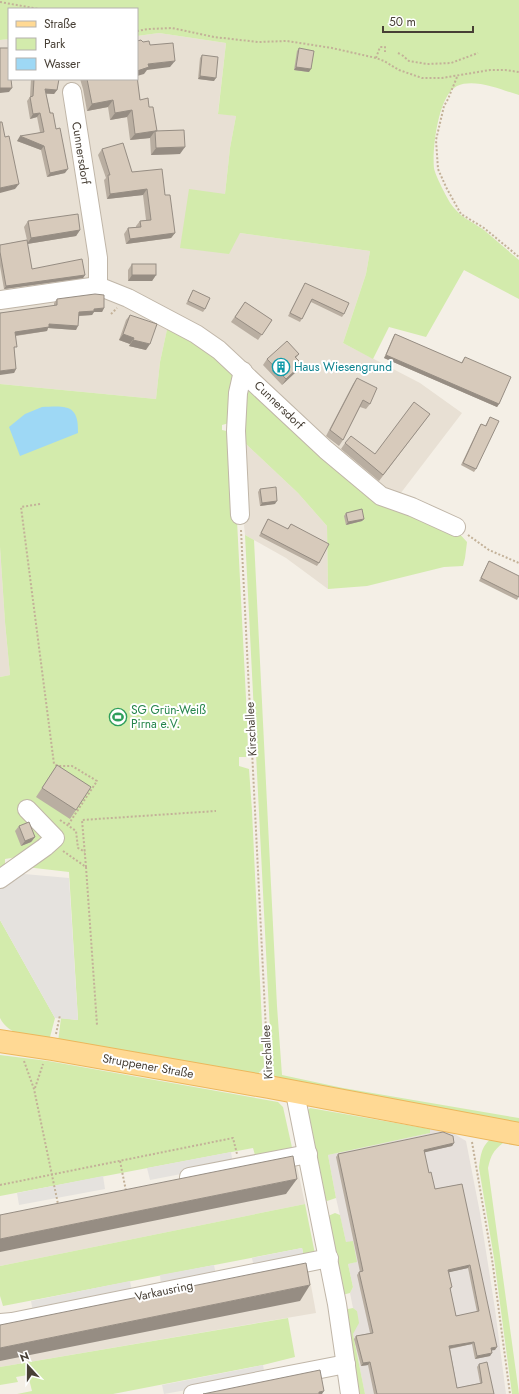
<svg xmlns="http://www.w3.org/2000/svg" width="519" height="1394" viewBox="0 0 519 1394" font-family="Jost,sans-serif">
<rect width="100%" height="100%" fill="#f4efe6"/>
<g fill="#e8e0d4">
<path d="M159 33 226 43 218 113 236 116 230 148 225 194 240 233 370 251 366 274 343 343 420 383 462 413 397 498 170 316 160 362 156 399 0 384V40L9 39V79H137V36Z"/>
<path d="M246 444 298 493 327 526 328 589 286 558 245 535 244 525 248 520Z"/>
<path d="M0 547 5 622 10 675 0 677Z"/>
<path d="M296 1161 305 1204 0 1266V1219Z"/>
<path d="M308 1269 316 1313 0 1367V1329Z"/>
</g>
<path fill="#e6e0db" d="M430 1129 451 1132 466 1141 480 1213 495 1309 506 1394H365L353 1334 357 1311 353 1308 350 1293 353 1287 348 1264 356 1262 346 1242 336 1198 328 1155 430 1133Z"/>
<g fill="#d3ebac">
<path d="M0 0H519V95C501 90 475 78 457 86 438 95 432 150 434 168 435 175 447 198 451 204 462 219 470 220 484 230 496 240 507 250 519 260V299L464 270 426 337 389 327 373 359 343 343 366 274 370 251 240 233 229 254 180 248 189 189 225 194 230 148 236 116 218 114 226 43 159 33 137 36V9H9V39L0 40Z"/>
<path d="M168 325 230 365 234 384 229 423 222 425V430L231 432 233 441 247 718 248 757H239V766L249 769 252 811 264 1067 257 1075 58 1042 61 1018 78 1020 69 872 26 867 23 856 5 859V866L0 871V677L10 675 5 622 0 547V384L156 399 160 362Z"/>
<path d="M251 389 352 482 456 530 467 542 465 558 463 566 444 567 367 586 328 589 327 526 298 493 246 444 247 509 243 392Z"/>
<path d="M245 535 254 540 277 1006 282 1075 343 1088 519 1118V1129L276 1081 272 1071Z"/>
<path d="M0 920 55 1018 49 1041C32 1037 9 1036 0 1018Z"/>
<path d="M0 1055 48 1061 278 1102 283 1107 293 1152 256 1159 253 1148 0 1196Z"/>
<path d="M310 1108 430 1129V1133L328 1155 336 1198 327 1201 323 1198 307 1111Z"/>
<path d="M496 1135 519 1139V1145L503 1143C493 1151 491 1155 488 1168L519 1394H512L494 1258 479 1168C481 1152 482 1144 496 1135Z"/>
<path d="M305 1204 315 1254 304 1257 302 1248 3 1306 0 1296V1266Z"/>
<path d="M335 1213 340 1215 346 1242 353 1241 357 1262 348 1264 353 1287 350 1293 342 1295 328 1216Z"/>
<path d="M353 1308 357 1311 359 1323 353 1334 365 1394H356L345 1312 348 1309Z"/>
<path d="M288 1318 295 1357 263 1365 113 1394H17L32 1391 28 1375 16 1377 18 1382 0 1385V1367Z"/>
</g>
<g fill="#e5e2de">
<path d="M13 873 69 878 78 1020 55 1018 0 920V885Z"/>
<path d="M231 1152 233 1164 150 1180 147 1168Z"/>
<path d="M103 1176 105 1189 19 1205 17 1193Z"/>
<path d="M302 1248 304 1257 254 1268 252 1258Z"/>
<path d="M214 1265 216 1275 161 1287 160 1275Z"/>
<path d="M130 1281 132 1292 33 1312 31 1301Z"/>
<path d="M263 1365 265 1376 164 1394 162 1385Z"/>
</g>
<path fill="#9ed8f5" d="M42 407C66 406 79 404 78 433L20 456 9 427 25 414Z"/>
<g fill="none" stroke-linecap="round" stroke-linejoin="round">
<defs>
<g id="minor">
<path d="M72 92 98 258V286"/>
<path d="M0 300 98 286 128 298 196 334 219 350 326 450 381 496 412 507 456 527"/>
<path d="M240 515 236 431 238 393 243 371"/>
<path d="M0 879 45 847 55 838 27 809"/>
<path d="M295 1093 337 1304 350 1394"/>
<path d="M189 1177 308 1154"/>
<path d="M0 1323 12 1322 329 1258"/>
<path d="M193 1394 346 1364"/>
</g>
<path id="major" d="M0 1041 52 1049 269 1087 519 1134"/>
</defs>
<use href="#minor" stroke="#c0b6a8" stroke-width="20"/>
<use href="#major" stroke="#ecb75c" stroke-width="24"/>
<g stroke="#c3b198" stroke-width="2" stroke-dasharray="2 2" stroke-linecap="butt">
<path d="M0 2 39 9"/>
<path d="M137 31 148 29 172 28 214 37 258 42 287 41 332 48 376 58 384 61 399 70 422 78H442L490 70H505L519 72"/>
<path d="M398 53 400 54"/>
<path d="M402 55 409 61 427 64 451 63 478 53"/>
<path d="M376 58 380 47H385V52"/>
<path d="M457 77 448 99 444 106 436 140 438 169 446 187 461 214 484 228 519 257"/>
<path d="M111 314 117 308"/>
<path d="M40 504 21 507 54 764 58 766H72L97 781 68 825"/>
<path d="M241 530 268 1071"/>
<path d="M468 535 489 550 519 563"/>
<path d="M60 820 76 831 78 848 85 852"/>
<path d="M63 851 86 867 97 1025"/>
<path d="M86 867 82 820 216 811"/>
<path d="M56 1034 60 1015"/>
<path d="M24 1061 34 1089 58 1204"/>
<path d="M35 1088 43 1064"/>
<path d="M472 1142 492 1259 510 1394"/>
<path d="M120 1161 126 1191"/>
<path d="M0 1185 233 1138 237 1154"/>
</g>
<use href="#minor" stroke="#fff" stroke-width="18"/>
<use href="#major" stroke="#ffd994" stroke-width="22"/>
</g>
<g fill="#b9aea1" fill-rule="evenodd">
<path d="M299 48 309 72 294 70 297 51Z"/>
<path d="M202 55 214 81 198 79 200 58Z"/>
<path d="M31 79H59L57 90 54 94H46L65 173 47 177 41 150 17 141 40 132 37 117 30 119 27 101 30 97V96Z"/>
<path d="M80 79H137L140 100 149 107 157 131 180 154 151 155 150 138 130 140 127 117 110 120 108 107 87 111 83 89Z"/>
<path d="M102 149 132 172 165 195 175 233 171 238 126 244 124 234 128 228 136 227V226L140 221 146 220 143 195 107 199 104 180 106 178 98 155Z"/>
<path d="M28 221 80 230 76 236 27 244 32 269 85 275 83 278 4 289 0 266V245L27 240 24 227Z"/>
<path d="M132 264 156 275 152 281H128V270Z"/>
<path d="M305 283 344 314 342 317 311 302 300 322 288 316Z"/>
<path d="M193 290 205 309 203 312 186 304Z"/>
<path d="M57 299 104 308 102 312H94L92 315 79 316 76 330 48 328 47 331 16 336 14 350 16 369 14 373 0 313 54 306V303Z"/>
<path d="M245 302 272 320 258 340 231 322Z"/>
<path d="M130 315 146 350 129 346 130 344 119 340 126 320Z"/>
<path d="M395 334 461 363 465 357 499 404 497 407 384 358 393 337Z"/>
<path d="M299 354 296 358 298 370 282 385 263 365 267 359Z"/>
<path d="M357 378 370 404 366 409 360 407 343 440 339 446 326 436 353 384Z"/>
<path d="M430 414 379 481 341 449 345 443 375 454Z"/>
<path d="M490 417 476 469 474 472 461 465 479 427 481 424 485 426Z"/>
<path d="M260 489 275 504 260 506 258 492Z"/>
<path d="M346 513 364 519 362 521 346 525 344 516Z"/>
<path d="M268 519 287 529 291 524 319 563 317 566 259 536Z"/>
<path d="M489 561 519 596 517 600 479 581Z"/>
<path d="M57 765 76 810 70 819 36 797Z"/>
<path d="M19 826 35 837 31 842 21 846 15 831Z"/>
<path d="M454 1143 452 1146 424 1152 429 1173 435 1189 462 1184 495 1350H492L490 1356 475 1359 472 1344 450 1349 457 1388 480 1383 477 1367 479 1364 494 1394H374L368 1365 361 1366 354 1339 356 1336 370 1333 357 1275 359 1272H360L336 1157 338 1154ZM468 1268 477 1312 456 1316 450 1290 452 1287 449 1272Z"/>
</g>
<g fill="#968d83">
<path d="M175 61 170 67 147 70 144 74 137 76V71L148 64Z"/>
<path d="M296 67 311 69 309 72 294 70Z"/>
<path d="M200 76 216 78 214 81 198 79Z"/>
<path d="M0 88H12L9 92 0 93Z"/>
<path d="M45 89 57 90 54 94 42 93Z"/>
<path d="M113 100 108 107 87 111 92 104Z"/>
<path d="M132 110 127 117 110 120 115 113Z"/>
<path d="M40 113 37 117 30 119 33 114Z"/>
<path d="M155 131 150 138 130 140 135 134Z"/>
<path d="M20 136 44 146 41 150 17 141Z"/>
<path d="M185 147 180 154 151 155 156 148Z"/>
<path d="M68 169 65 173 47 177 50 173Z"/>
<path d="M19 184 15 189 0 193V188Z"/>
<path d="M147 189 143 195 107 199 110 194Z"/>
<path d="M80 230 76 236 27 244 31 238Z"/>
<path d="M175 233 171 238 126 244 130 239Z"/>
<path d="M85 275 83 278 4 289 6 286Z"/>
<path d="M132 275H156L152 281H128Z"/>
<path d="M104 308 102 312H94L92 315 76 316 79 312 94 309Z"/>
<path d="M49 324 78 326 76 330 48 328 47 331 13 336 15 332Z"/>
<path d="M123 334 134 338 130 344 119 340Z"/>
<path d="M133 340 150 344 146 350 129 346Z"/>
<path d="M386 355 499 404 497 407 384 358Z"/>
<path d="M302 364 298 370 282 385 286 379Z"/>
<path d="M16 369 14 373 0 375V371Z"/>
<path d="M277 501 275 504 260 506 262 503Z"/>
<path d="M364 519 362 521 346 525 348 522Z"/>
<path d="M35 837 31 842 21 846 25 841Z"/>
<path d="M454 1143 452 1146 422 1153 424 1150Z"/>
<path d="M297 1179 286 1194 0 1252V1239Z"/>
<path d="M470 1265 468 1268 446 1273 448 1270Z"/>
<path d="M310 1285 300 1301 0 1361V1348Z"/>
<path d="M474 1342 472 1344 447 1349 449 1346Z"/>
<path d="M497 1347 495 1350 489 1351 491 1348Z"/>
<path d="M492 1353 490 1356 475 1359 477 1356Z"/>
<path d="M370 1362 368 1365 361 1366 363 1363Z"/>
<path d="M324 1391 322 1394H318L319 1392Z"/>
</g>
<g fill="#d7cabb" stroke="#968d83" fill-rule="evenodd">
<path d="M141 40 143 42 149 41 150 45 173 43 175 61 148 64 149 67 137 71V41Z"/>
<path d="M0 48H9V79H11L12 88H0Z"/>
<path d="M299 48 314 51 311 69 296 67Z"/>
<path d="M202 55 218 57 216 78 200 76Z"/>
<path d="M137 76 140 100 148 98 149 107H153L157 131H155L184 130 185 147 156 148 155 131 135 134 132 110 115 113 113 100 92 104 87 79H137Z"/>
<path d="M34 79H59L57 90 45 89 50 113H53L56 129 60 128 68 169 50 173 44 146 20 136 44 132 40 113 33 114 30 97 33 96Z"/>
<path d="M0 122H2L5 137 9 136 19 184 0 188Z"/>
<path d="M123 143 132 172 162 169 165 195H170L175 233 130 239 128 228 141 227 140 221 151 220 147 189 110 194 108 175H110L102 149Z"/>
<path d="M78 214 80 230 31 238 28 221Z"/>
<path d="M27 240 32 269 82 259 85 275 6 286 0 252V245Z"/>
<rect x="132" y="264" width="24" height="11"/>
<path d="M305 283 349 303 344 314 312 299 302 319 290 313Z"/>
<path d="M193 290 210 298 205 309 188 301Z"/>
<path d="M95 294 104 295V308L94 309V311L79 312 78 326 49 324V327L15 332 17 347H14L16 369 0 371V313L57 305V299Z"/>
<path d="M245 302 272 320 262 335 235 317Z"/>
<path d="M130 315 157 324 150 344 133 340 134 338 123 334Z"/>
<path d="M395 334 462 363 465 357 511 377 499 404 386 355Z"/>
<path d="M287 341 299 354 295 357 302 364 286 379 267 359Z"/>
<path d="M357 378 377 388 370 404 363 400 343 440 330 430Z"/>
<path d="M414 402 430 414 383 475 345 443 351 436 375 454Z"/>
<path d="M490 417 499 421 476 469 463 463 481 424 486 426Z"/>
<path d="M276 487 277 501 262 503 260 489Z"/>
<path d="M362 509 364 519 348 522 346 513Z"/>
<path d="M268 519 288 529 291 524 329 544 319 563 261 533Z"/>
<path d="M489 561 519 576V597L481 578Z"/>
<path d="M57 765 91 787 76 810 42 788Z"/>
<path d="M29 822 35 837 25 841 19 826Z"/>
<path d="M443 1132 453 1136 454 1143 424 1150 429 1173 431 1172 435 1189 462 1184 497 1347 491 1348 492 1353 477 1356 474 1342 449 1346 457 1388 482 1383 479 1364 487 1362 494 1394H377L370 1362 363 1363 356 1336 373 1333 359 1272 363 1271 338 1154ZM470 1265 479 1311 456 1316 450 1288 452 1287 448 1270Z"/>
<path d="M293 1156 297 1179 0 1239V1215Z"/>
<path d="M306 1263 310 1285 0 1348V1325Z"/>
<path d="M320 1370 324 1391 319 1392V1394H203Z"/>
</g>
<defs>
<symbol id="building-ring" viewBox="-11 -11 22 22"><circle r="9.5" fill="#fff" stroke="#0f9aa8" stroke-width="1.5"/><path d="M-4-6H4V6H1V3H-1V6H-4ZM-2.5-4.3h1.7v1.8h-1.7ZM.8-4.3h1.7v1.8H.8ZM-2.5-1h1.7V.8h-1.7ZM.8-1h1.7V.8H.8Z" fill="#0f9aa8"/></symbol>
<symbol id="stadium-ring" viewBox="-11 -11 22 22"><circle r="9.5" fill="#fff" stroke="#2e9e5b" stroke-width="1.5"/><path d="M0-5a6.5 5 0 1 0 0 10a6.5 5 0 1 0 0-10ZM-3.5-1.8h7v3.6h-7Z" fill="#2e9e5b"/></symbol>
</defs>
<g fill-rule="evenodd">
<use href="#building-ring" x="271" y="357" width="20" height="20"/>
<use href="#stadium-ring" x="108" y="707" width="20" height="20"/>
</g>
<g text-anchor="middle" stroke-width="4" stroke-linejoin="round" paint-order="stroke">
<g font-size="12" fill="#473f35" stroke="#fff">
<text transform="translate(81 153) rotate(81)" y="4">Cunnersdorf</text>
<text transform="translate(279 405) rotate(44)" y="4">Cunnersdorf</text>
<text transform="translate(251 729) rotate(-93)" y="4">Kirschallee</text>
<text transform="translate(267 1052) rotate(-93)" y="4">Kirschallee</text>
<text transform="translate(148 1066) rotate(10)" y="4">Struppener Straße</text>
<text transform="translate(164 1291) rotate(-12)" y="4">Varkausring</text>
</g>
<g font-size="12" fill="#0d838f" stroke="#fff" text-anchor="start">
<text x="294" y="371">Haus Wiesengrund</text>
</g>
<g font-size="12" fill="#27864d" stroke="#fff" text-anchor="start">
<text x="131" y="714">SG Grün-Weiß<tspan x="131" dy="14">Pirna e.V.</tspan></text>
</g>
</g>
<rect x="8" y="8" width="130" height="72" fill="#ffffff" stroke="#b5b2ae"/>
<rect x="16" y="21" width="20" height="6" fill="#ffd994" stroke="#b5b2ae"/>
<text x="44" y="28" font-size="12" fill="#473f35">Straße</text>
<rect x="16" y="38" width="20" height="12" fill="#d3ebac" stroke="#b5b2ae"/>
<text x="44" y="48" font-size="12" fill="#473f35">Park</text>
<rect x="16" y="58" width="20" height="12" fill="#9ed8f5" stroke="#b5b2ae"/>
<text x="44" y="68" font-size="12" fill="#473f35">Wasser</text>
<g transform="translate(28 1366) rotate(339)" stroke="#ffffff" stroke-width="3" paint-order="stroke">
<path d="M0-3L7 15L0 10L-7 15Z" fill="#473f35"/>
<text y="-6" font-size="11" font-weight="bold" text-anchor="middle" fill="#473f35">N</text>
</g>
<path d="M383 26v6h90v-6" fill="none" stroke="#473f35" stroke-width="2"/>
<text x="389" y="26" font-size="12" fill="#473f35" stroke="#ffffff" stroke-width="3" paint-order="stroke">50 m</text>
</svg>
